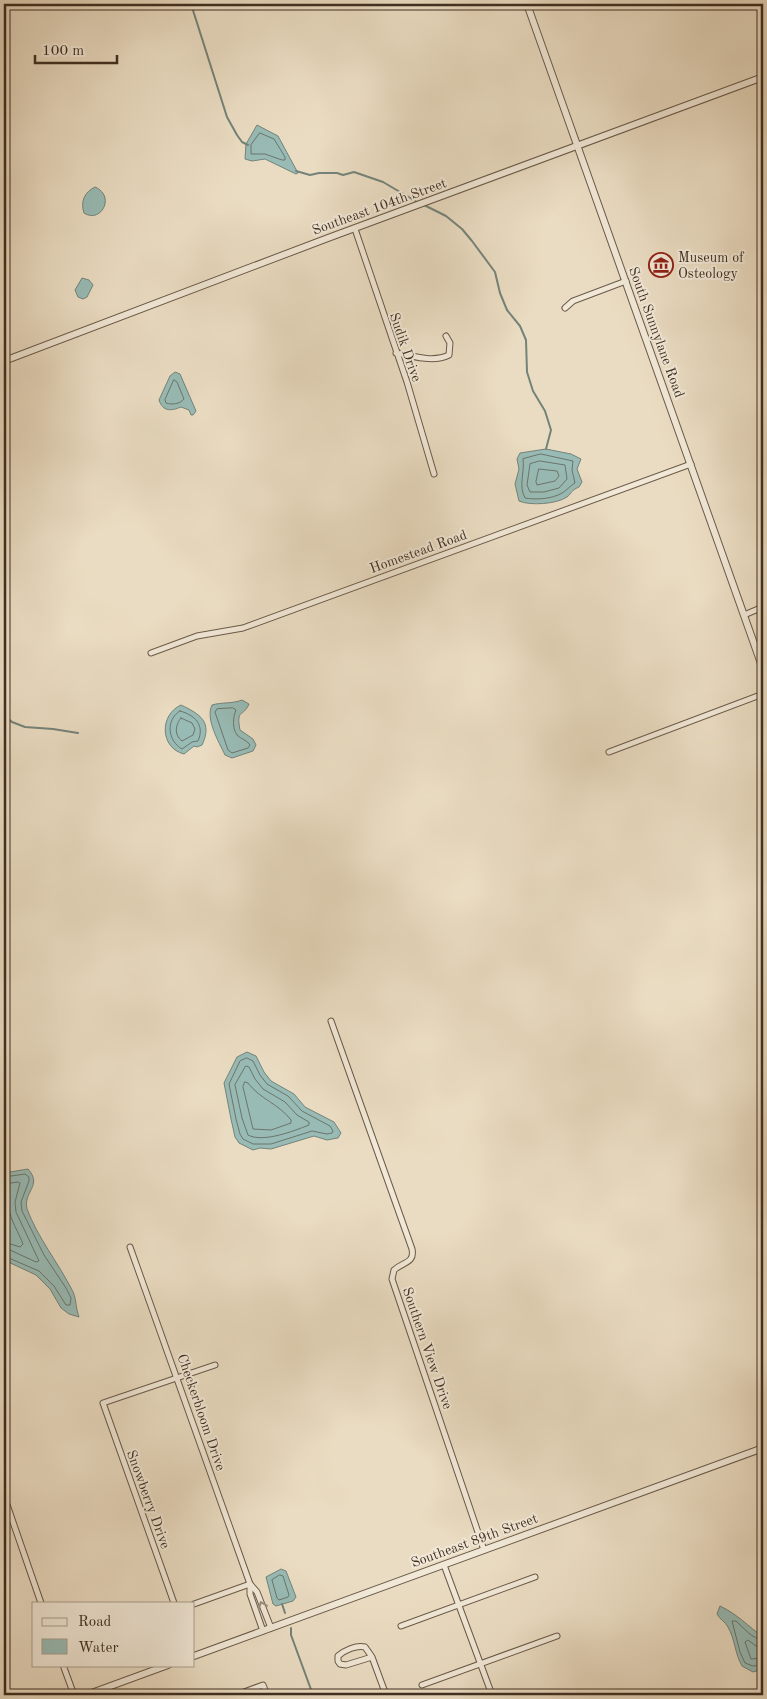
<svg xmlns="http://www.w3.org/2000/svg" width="767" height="1699" viewBox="0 0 767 1699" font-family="'Old Standard TT',serif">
<rect width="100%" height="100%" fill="#eadcc2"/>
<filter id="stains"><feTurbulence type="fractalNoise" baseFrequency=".004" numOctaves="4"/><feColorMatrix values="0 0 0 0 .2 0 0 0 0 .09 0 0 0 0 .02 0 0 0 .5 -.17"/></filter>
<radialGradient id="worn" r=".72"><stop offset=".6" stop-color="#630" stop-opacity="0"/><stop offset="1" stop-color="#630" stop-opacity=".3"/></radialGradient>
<g fill="#98bbb5" stroke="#74837a">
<path d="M257 125 278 136 298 173 296 174 265 159 252 161 245 159 246 144Z"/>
<path d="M95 187C116 196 101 224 84 213 80 201 85 192 95 187Z"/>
<path d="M82 278 89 280 93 285 87 297 83 299 78 297 75 290Z"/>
<path d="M175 372 180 374 196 411 193 415H191L189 410 181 407C171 411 163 412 159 400L170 376Z"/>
<path d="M546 449 571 454 581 459 577 469 582 482 579 487C570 491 573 492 567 497 557 504 530 506 519 501L515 484 519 469 517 459 520 453Z"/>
<path d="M242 700 249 704C243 718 236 708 240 730L253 739 256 745 253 751 232 758 225 755C219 742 205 719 212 705 222 702 232 704 242 700Z"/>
<path d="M181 705C200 714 213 722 202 745L197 747 194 746 184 754C160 748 159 715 181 705Z"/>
<path d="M247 1052 256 1056 264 1072 271 1081 294 1094 305 1107 334 1122 341 1133 338 1138 327 1140 314 1136 271 1149 260 1148 253 1150 239 1143 235 1137 231 1119 224 1083 237 1057Z"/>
<path d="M28 1169C43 1186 23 1191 27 1209 38 1238 57 1261 71 1288 77 1298 75 1306 79 1317L69 1314 61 1308 50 1289 36 1275 4 1260V1173Z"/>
<path d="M281 1569 286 1571 296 1597 293 1601 276 1606 273 1604 266 1577Z"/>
<path d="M720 1606C737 1614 748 1626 763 1637V1669L753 1672 742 1666C735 1654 735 1639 728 1627 725 1621 720 1620 717 1614Z"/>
</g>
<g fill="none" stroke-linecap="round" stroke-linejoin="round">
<g stroke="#6c756b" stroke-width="1">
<path d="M260 133 274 139 285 157V160H282L265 154H251V145Z"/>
<path d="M174 380 177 382 184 399C180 404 172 405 166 403L165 400Z"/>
<path d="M541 454 573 461 572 470 575 483C571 485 565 492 562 493 552 499 536 500 525 498 518 485 525 473 523 459Z"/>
<path d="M540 461 565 465 567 479 559 488 544 492H530L527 485 530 464Z"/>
<path d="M539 469 557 471 559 476 555 481 537 485 536 482Z"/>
<path d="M233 708 236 710C233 717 232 728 237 735 241 739 247 740 250 745L248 748 232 753 228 750 215 712 217 709Z"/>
<path d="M180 711C195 715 205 725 198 741L192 742 182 749C168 741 165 720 180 711Z"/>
<path d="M181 718 192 723 195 729 193 735 182 741C174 735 175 725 181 718Z"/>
<path d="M247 1058 253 1061 260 1075 267 1084 288 1096 302 1111 330 1126 333 1131 332 1133 327 1134 312 1131 271 1144H253L243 1139 240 1134 236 1119 229 1084 240 1061Z"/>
<path d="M246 1066 249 1067 255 1079 263 1089 285 1102 297 1115 309 1122V1125C294 1131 263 1143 248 1135L242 1118 235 1085Z"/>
<path d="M245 1082 248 1083C260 1099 279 1104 291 1120V1123L271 1130 253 1129 243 1087Z"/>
<path d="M4 1177 25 1174 29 1177V1181L21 1202 22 1211 44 1255 66 1288 71 1298 70 1305H66L54 1286 39 1271 4 1256"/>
<path d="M4 1184 18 1182 20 1183 15 1202 16 1212 39 1261 36 1262 10 1250 4 1249"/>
<path d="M4 1191 9 1193C5 1213 16 1226 23 1244L20 1247 4 1242"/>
<path d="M280 1575 283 1576 289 1595 288 1597 279 1600 277 1598 272 1580Z"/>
<path d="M763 1640C752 1639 744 1628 736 1621H732L740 1652 745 1663 753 1666 763 1665"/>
<path d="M763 1647 756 1646 748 1640 745 1642 751 1659 763 1658"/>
</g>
<g stroke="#74837a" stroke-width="2">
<path d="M191 4 227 117 237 135 242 142 248 145"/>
<path d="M296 171 310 175 319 173H337L343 175 354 172 383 182 417 202"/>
<path d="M424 205 446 216 462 229 472 241 495 272 500 293 507 310 520 326 526 340 527 372 533 391 545 411 551 430 546 449"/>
<path d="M4 715 12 722 25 727 53 729 78 733"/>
<path d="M282 1604 285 1613"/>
<path d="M291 1628V1635L313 1695"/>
</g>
<defs>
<g id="minor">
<path d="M355 229 407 382 434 474"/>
<path d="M565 308 573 301 626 281"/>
<path d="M396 353C414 356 433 363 449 355L450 343 446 336"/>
<path d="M744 615 763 607"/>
<path d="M151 653 197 636 243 628 691 464"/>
<path d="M609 752 763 694"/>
<path d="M331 1021 412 1249C415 1263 403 1262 394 1270L392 1279 484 1550"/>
<path d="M130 1247 250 1584V1594L263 1631"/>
<path d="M4 1496 41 1603"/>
<path d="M444 1565 492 1695"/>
<path d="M250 1584 257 1592 271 1628"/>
<path d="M174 1603 103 1403 215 1365"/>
<path d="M194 1604 250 1584"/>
<path d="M401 1626 535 1577"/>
<path d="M372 1657 346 1665 340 1664 338 1661V1656C345 1650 356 1645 365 1647L372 1657 386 1695"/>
<path d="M63 1665 74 1695"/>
<path d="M422 1685 557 1636"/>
<path d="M236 1695 263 1685 267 1695"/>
</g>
<g id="tertiary">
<path d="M527 4 763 669"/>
<path d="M4 361 328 238 763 77"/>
<path d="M194 1656 763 1448"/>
<path d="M86 1695 168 1665"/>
</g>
</defs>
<use href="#minor" stroke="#6a5a49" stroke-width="7"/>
<use href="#tertiary" stroke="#6a5a49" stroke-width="8"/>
<use href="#minor" stroke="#f1e8d7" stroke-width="5"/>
<use href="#tertiary" stroke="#f1e8d7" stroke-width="6"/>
</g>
<defs><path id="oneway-chevron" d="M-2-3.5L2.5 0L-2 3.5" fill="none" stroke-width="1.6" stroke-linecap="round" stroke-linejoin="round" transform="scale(1.25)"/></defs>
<use stroke="#988c7c" href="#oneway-chevron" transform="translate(262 1605) rotate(-111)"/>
<defs>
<symbol id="museum-ring" viewBox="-11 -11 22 22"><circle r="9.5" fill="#f1e8d7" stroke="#8f2418" stroke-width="1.5"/><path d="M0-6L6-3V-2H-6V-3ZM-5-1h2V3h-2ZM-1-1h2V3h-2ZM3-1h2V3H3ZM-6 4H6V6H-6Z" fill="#8f2418"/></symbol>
</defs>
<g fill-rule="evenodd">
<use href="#museum-ring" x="647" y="251" width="28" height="28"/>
</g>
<g text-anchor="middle" stroke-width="4" stroke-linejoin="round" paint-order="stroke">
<g font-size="14" fill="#3f2f21" stroke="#f1e8d7">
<text transform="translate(379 206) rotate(-20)" y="5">Southeast 104th Street</text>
<text transform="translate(657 332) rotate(70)" y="5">South Sunnylane Road</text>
<text transform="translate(406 347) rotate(71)" y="5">Sudik Drive</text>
<text transform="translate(418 551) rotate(-20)" y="5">Homestead Road</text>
<text transform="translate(428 1348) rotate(71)" y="5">Southern View Drive</text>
<text transform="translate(202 1412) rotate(71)" y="5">Checkerbloom Drive</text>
<text transform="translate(149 1499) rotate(70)" y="5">Snowberry Drive</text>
<text transform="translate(474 1540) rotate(-20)" y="5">Southeast 89th Street</text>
</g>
<g font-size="14" fill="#3f2f21" stroke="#f1e8d7" text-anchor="start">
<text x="678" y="262">Museum of<tspan x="678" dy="16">Osteology</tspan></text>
</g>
</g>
<rect width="767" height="1699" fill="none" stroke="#eadcc2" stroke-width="20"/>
<rect x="5" y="5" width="757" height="1689" fill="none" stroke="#3f2f21" stroke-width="2.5"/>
<rect x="10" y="10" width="747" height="1679" fill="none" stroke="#3f2f21"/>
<rect x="32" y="1602" width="162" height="65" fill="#f1e8d7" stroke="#aa9e8e"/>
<rect x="42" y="1618" width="25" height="8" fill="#f1e8d7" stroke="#aa9e8e"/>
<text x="78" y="1626" font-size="15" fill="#3f2f21">Road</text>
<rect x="42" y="1639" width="25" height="15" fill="#98bbb5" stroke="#aa9e8e"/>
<text x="78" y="1652" font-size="15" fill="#3f2f21">Water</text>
<path d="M35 55v8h82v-8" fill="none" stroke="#3f2f21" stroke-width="2.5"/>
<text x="42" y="55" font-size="15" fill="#3f2f21" stroke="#f1e8d7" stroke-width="4" paint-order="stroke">100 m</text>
<rect width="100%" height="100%" filter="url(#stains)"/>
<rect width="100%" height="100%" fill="url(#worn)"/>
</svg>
